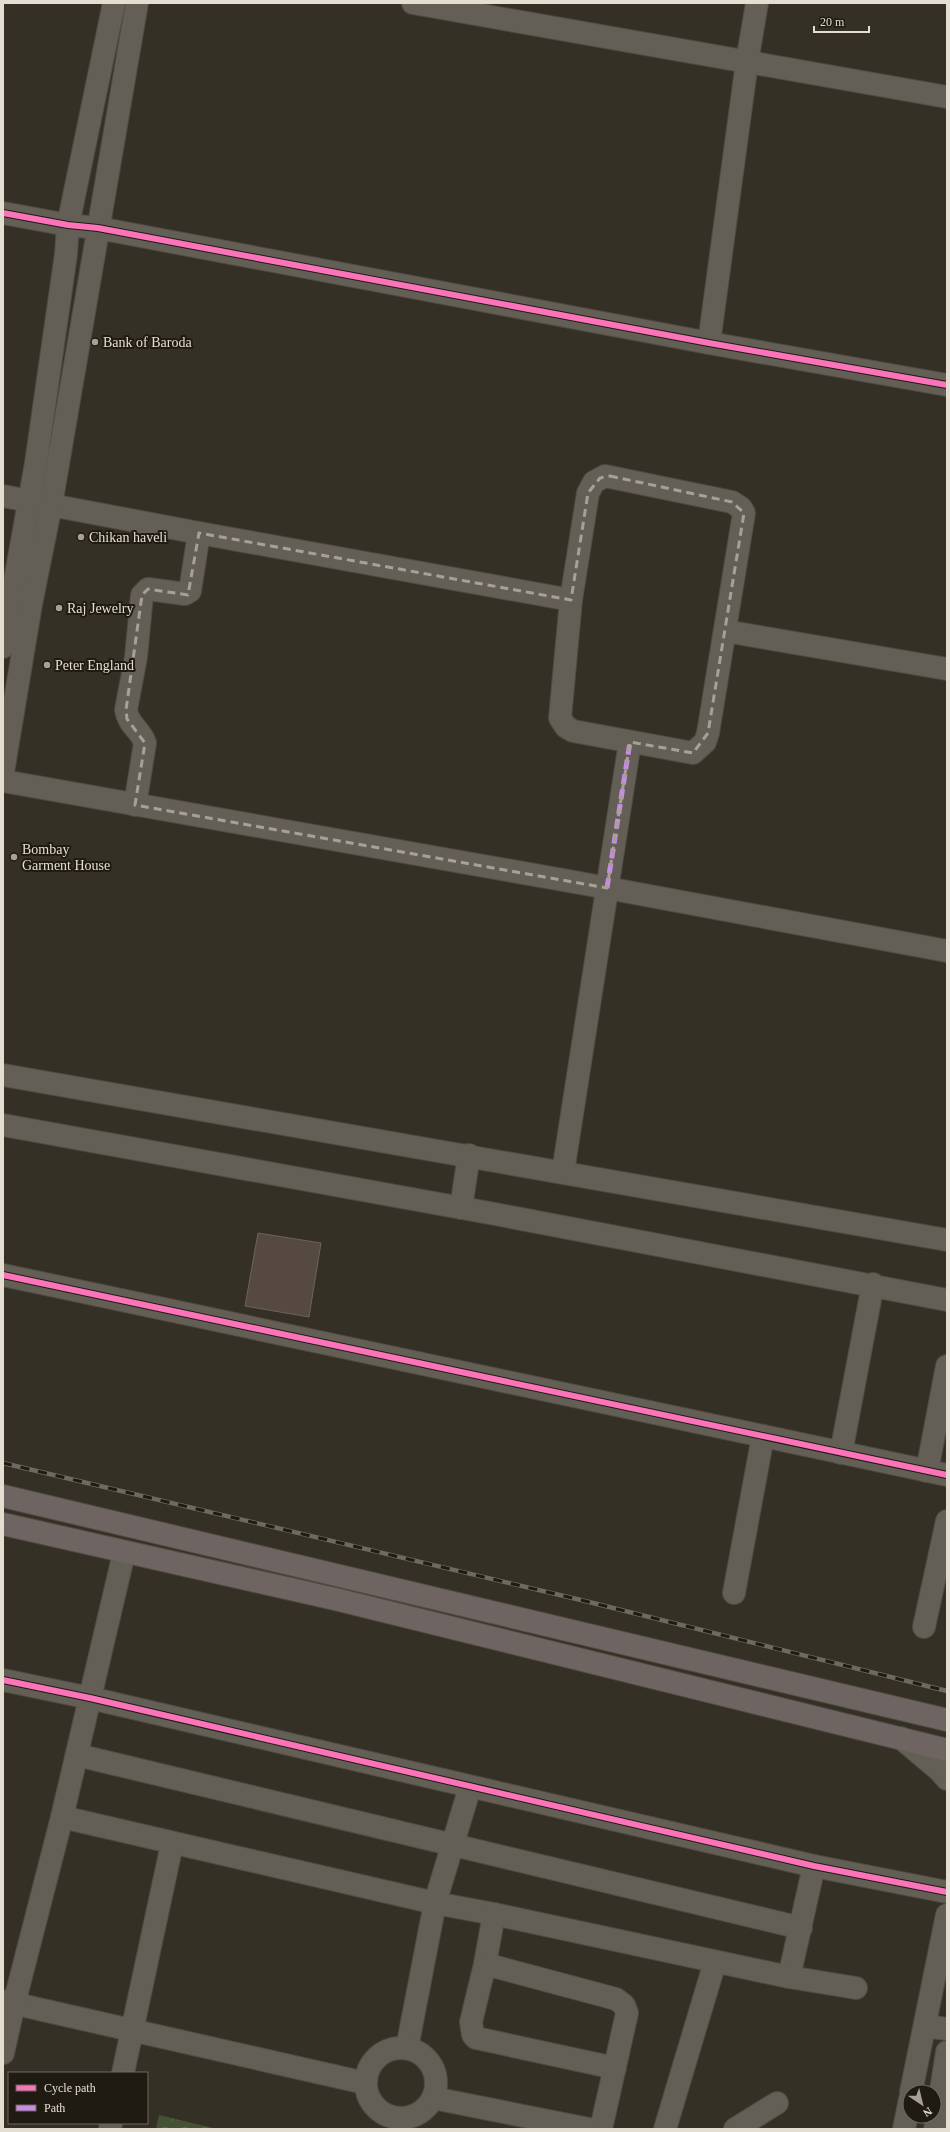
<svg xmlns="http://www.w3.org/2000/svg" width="950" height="2132" viewBox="0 0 950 2132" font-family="'Times New Roman',serif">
<defs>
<pattern id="park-crowns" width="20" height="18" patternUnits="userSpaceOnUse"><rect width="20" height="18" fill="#435232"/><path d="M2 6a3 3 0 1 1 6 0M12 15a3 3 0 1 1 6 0" fill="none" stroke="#5e6a4f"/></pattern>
</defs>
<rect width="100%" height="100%" fill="#353025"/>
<path fill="url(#park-crowns)" d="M159 2115 217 2129H156Z"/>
<path fill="#554941" stroke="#6b645e" d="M258 1233 321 1243 309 1317 245 1306Z"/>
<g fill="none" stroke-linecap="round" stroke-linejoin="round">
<defs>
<g id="minor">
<path d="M413 3 947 97"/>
<path d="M3 213 68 225 98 228 709 343 947 385"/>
<path d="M709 343 747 62 757 3"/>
<path d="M605 476 732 502 741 508 744 513 708 733 705 742 693 753 573 731 566 727 560 718 571 600 588 493 594 482Z"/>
<path d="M3 496 199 533 571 600"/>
<path d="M725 631 947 669"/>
<path d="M3 647 36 463 66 254 68 225 114 3"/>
<path d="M3 772 31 604 51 505 137 3"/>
<path d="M3 781 580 883 947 951"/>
<path d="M135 805 145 743C141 730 128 725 126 710L136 657 142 595 148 589 185 594 190 591 199 533"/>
<path d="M3 1075 947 1240"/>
<path d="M3 1125 495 1214 947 1300"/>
<path d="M563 1172 630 742"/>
<path d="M461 1208 469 1155"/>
<path d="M3 1275 947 1475"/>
<path d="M841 1453 873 1284"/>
<path d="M927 1471 947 1366"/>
<path d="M734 1593 763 1436"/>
<path d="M924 1627 947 1521"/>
<path d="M3 1680 90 1698 814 1866 947 1892"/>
<path d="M901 1738 939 1770 947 1779"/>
<path d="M77 1755 801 1928"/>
<path d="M62 1817 435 1903 494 1914 789 1977 814 1866"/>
<path d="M494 1914 485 1964 471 2022 473 2035 476 2038 615 2068"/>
<path d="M485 1964 616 1999 624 2005 627 2013 601 2129"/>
<path d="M789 1977 856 1988"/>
<path d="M3 2001 365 2083"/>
<path d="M925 2026 947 2029"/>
<path d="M407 2048 435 1903 470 1787"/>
<circle cx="401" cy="2083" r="35"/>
<path d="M3 2053 14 2004 62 1817 124 1553"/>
<path d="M123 2073 172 1844"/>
<path d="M911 2092 947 1915"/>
<path d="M433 2098 589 2129"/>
<path d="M110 2129 111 2123"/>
<path d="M665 2129 715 1962"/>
<path d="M735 2129 777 2103"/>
<path d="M904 2129 910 2099"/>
<path d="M935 2129 947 2052"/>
</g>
<g id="highway">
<path d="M3 1496 947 1720"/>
<path d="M3 1524 335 1599 947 1750"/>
</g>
</defs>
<use href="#minor" stroke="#504b41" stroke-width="24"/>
<use href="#highway" stroke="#504b41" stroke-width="24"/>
<use href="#minor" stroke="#635f56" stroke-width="22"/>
<use href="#highway" stroke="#6e6461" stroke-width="22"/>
<defs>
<path id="rail" d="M3 1463 585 1601 947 1691"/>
</defs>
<use href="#rail" stroke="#6d6a62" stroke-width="4.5"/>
<use href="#rail" stroke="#1f1b12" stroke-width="3" stroke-dasharray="9" stroke-linecap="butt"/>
<path stroke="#ca8be6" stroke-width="5" stroke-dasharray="10 5" stroke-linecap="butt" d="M607 888 630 742"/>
<defs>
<g id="cycleway">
<path d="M3 213 68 225 98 228 709 343 947 385"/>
<path d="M3 1275 947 1475"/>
<path d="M3 1680 90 1698 814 1866 947 1892"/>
</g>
</defs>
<use href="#cycleway" stroke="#1f1b12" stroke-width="8"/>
<use href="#cycleway" stroke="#fb73b8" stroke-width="6"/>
</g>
<path fill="none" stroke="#a7a195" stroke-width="3" stroke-dasharray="8 5" stroke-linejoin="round" d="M610 476 732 502 744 513 708 733 693 753 630 742 607 888 135 805 145 743 127 719 126 710 142 595 148 589 188 595 199 533 571 600 588 493 600 478Z"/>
<g fill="#a7a195" stroke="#1f1b12" stroke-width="1.5">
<circle cx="95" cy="342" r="4"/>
<circle cx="81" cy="537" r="4"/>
<circle cx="59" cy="608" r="4"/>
<circle cx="47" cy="665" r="4"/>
<circle cx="14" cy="857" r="4"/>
</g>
<g text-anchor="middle" stroke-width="4" stroke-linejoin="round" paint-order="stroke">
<g font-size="14" fill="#e4ded1" stroke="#1f1b12" text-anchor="start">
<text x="103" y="347">Bank of Baroda</text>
<text x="89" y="542">Chikan haveli</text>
<text x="67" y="613">Raj Jewelry</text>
<text x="55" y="670">Peter England</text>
<text x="22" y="854">Bombay<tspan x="22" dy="16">Garment House</tspan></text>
</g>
</g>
<rect width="950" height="2132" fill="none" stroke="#e4ded1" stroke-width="8"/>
<rect x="8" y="2072" width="140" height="52" fill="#1f1b12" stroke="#6e695e"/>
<rect x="16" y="2085" width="20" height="6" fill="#fb73b8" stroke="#6e695e"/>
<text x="44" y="2092" font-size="12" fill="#e4ded1">Cycle path</text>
<rect x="16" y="2105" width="20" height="6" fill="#ca8be6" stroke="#6e695e"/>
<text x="44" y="2112" font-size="12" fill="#e4ded1">Path</text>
<g transform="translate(922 2104) rotate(145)"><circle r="19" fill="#1f1b12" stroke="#6e695e"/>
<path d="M0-3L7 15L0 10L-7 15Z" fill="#a7a195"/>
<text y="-6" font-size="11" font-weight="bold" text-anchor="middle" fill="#e4ded1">N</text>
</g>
<path d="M814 26v6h55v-6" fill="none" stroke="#e4ded1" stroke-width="2"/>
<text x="820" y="26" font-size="12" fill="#e4ded1" stroke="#1f1b12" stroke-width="3" paint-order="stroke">20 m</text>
</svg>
